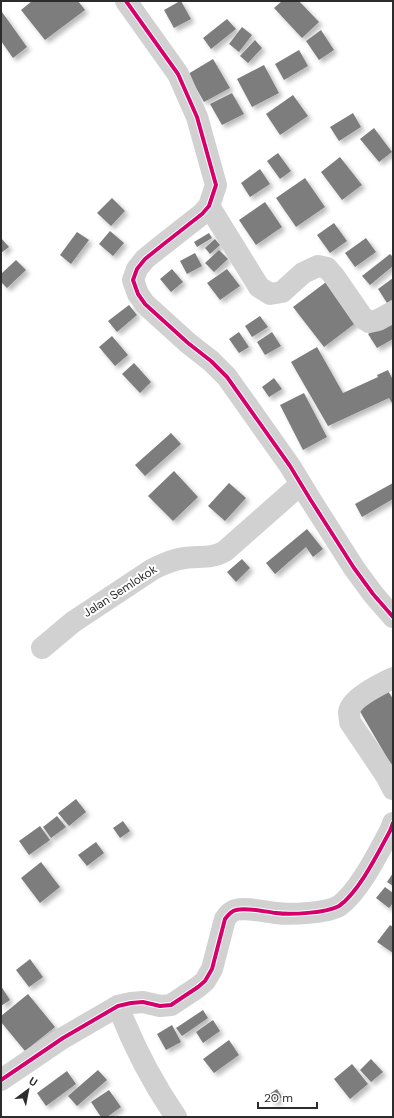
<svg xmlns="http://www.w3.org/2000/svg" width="394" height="1118" viewBox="0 0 394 1118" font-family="'DM Sans',sans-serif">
<defs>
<filter id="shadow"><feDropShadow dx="3.5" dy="3.5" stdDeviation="2" flood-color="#0004"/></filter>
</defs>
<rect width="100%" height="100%" fill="#fff"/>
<g fill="#7d7d7d" filter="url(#shadow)">
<path d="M32 1H78L85 10 45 40 21 10Z"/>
<path d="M180 1H181L191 19 174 28 164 10Z"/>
<path d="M282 1H299L319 22 302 38 274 8Z"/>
<path d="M2 12 27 47 13 58 1 41V13Z"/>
<path d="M227 19 236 29 211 49 203 38Z"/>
<path d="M242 27 252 35 239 52 229 44Z"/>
<path d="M321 30 334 50 319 60 306 41Z"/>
<path d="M255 40 262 48 248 63 240 56Z"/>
<path d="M299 50 308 66 284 80 275 64Z"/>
<path d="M213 59 230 88 204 102 188 74Z"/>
<path d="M264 65 279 93 252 107 237 79Z"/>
<path d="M232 93 244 114 222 125 210 104Z"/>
<path d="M293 95 308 116 280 135 266 114Z"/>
<path d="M353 113 361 127 339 141 330 127Z"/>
<path d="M374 128 392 152 379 162 360 139Z"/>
<path d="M278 153 291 171 280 179 267 161Z"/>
<path d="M340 157 362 185 342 200 321 172Z"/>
<path d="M260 169 270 184 250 197 241 183Z"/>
<path d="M305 178 325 207 296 227 276 198Z"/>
<path d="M112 198 125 211 111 226 97 213Z"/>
<path d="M265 202 282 227 256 245 239 220Z"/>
<path d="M334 223 347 241 330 253 317 235Z"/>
<path d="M110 231 124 243 113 256 99 244Z"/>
<path d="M77 232 89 240 71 264 60 255Z"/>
<path d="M209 233 212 238 197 247 194 242Z"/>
<path d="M1 238 9 247 1 253Z"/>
<path d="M366 238 376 252 355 267 345 253Z"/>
<path d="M215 239 220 245 210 254 205 248Z"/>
<path d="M219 250 228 259 214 272 205 263Z"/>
<path d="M195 253 202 266 187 274 180 261Z"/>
<path d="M390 254 393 257V266L370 285 362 276Z"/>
<path d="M16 260 26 270 7 288 1 282V274Z"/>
<path d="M172 269 183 282 171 292 160 279Z"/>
<path d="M227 269 240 286 220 300 207 283Z"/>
<path d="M393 278V299L387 303 378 289Z"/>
<path d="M326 282 357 322 324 347 293 307Z"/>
<path d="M129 305 137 315 117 332 108 321Z"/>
<path d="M260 316 268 327 252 337 245 326Z"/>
<path d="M393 319V339L377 348 368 334Z"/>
<path d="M239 332 249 347 239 353 229 339Z"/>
<path d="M272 332 281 346 265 355 257 342Z"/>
<path d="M112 336 128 355 115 366 99 347Z"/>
<path d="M317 347 343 393 378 377 377 375 388 370 393 380V403H392L389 398 328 426 291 362Z"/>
<path d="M134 363 151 382 140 393 122 374Z"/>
<path d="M274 378 282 389 269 397 262 387Z"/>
<path d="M304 393 327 437 303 450 280 405Z"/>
<path d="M171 433 181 444 145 476 135 465Z"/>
<path d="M174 471 198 497 173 521 148 496Z"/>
<path d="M229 483 246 498 225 521 208 506Z"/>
<path d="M393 483V499L362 517 355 504Z"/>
<path d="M307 529 323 549 313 557 306 547 275 574 266 563Z"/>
<path d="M242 559 250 568 236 582 227 572Z"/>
<path d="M388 691 393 699V768L358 708Z"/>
<path d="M76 799 86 812 69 826 58 813Z"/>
<path d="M57 816 66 827 51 838 43 827Z"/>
<path d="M123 821 130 831 120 838 113 828Z"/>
<path d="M40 826 50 840 29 855 19 841Z"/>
<path d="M96 842 104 853 87 866 78 855Z"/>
<path d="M41 862 60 887 40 903 21 878Z"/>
<path d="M393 873V886L387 882Z"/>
<path d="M385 887 393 893V903L389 908 376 898Z"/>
<path d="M390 925 393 927V953L377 942Z"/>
<path d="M30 959 43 977 29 987 16 970Z"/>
<path d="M1 986 10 1000 1 1006Z"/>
<path d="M28 994 55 1027 25 1051 1 1022V1016Z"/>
<path d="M203 1010 208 1018 182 1036 176 1028Z"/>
<path d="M213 1020 220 1031 203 1043 196 1032Z"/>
<path d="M172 1025 181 1042 166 1050 157 1034Z"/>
<path d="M229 1040 239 1055 214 1073 203 1059Z"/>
<path d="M371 1059 383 1072 371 1082 360 1070Z"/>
<path d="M352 1064 368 1084 350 1099 334 1079Z"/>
<path d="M98 1070 107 1080 77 1106 68 1096Z"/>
<path d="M67 1071 76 1084 46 1106 37 1093Z"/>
<path d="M277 1089 282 1097 274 1103 268 1095Z"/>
<path d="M109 1090 121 1107 107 1117H101L91 1102Z"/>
</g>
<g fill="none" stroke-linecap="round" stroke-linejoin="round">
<g stroke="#d1d1d1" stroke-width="22">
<path d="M126 1 178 74 197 117 216 185 209 206 202 214 165 243 145 259 137 269 133 280 138 294 145 304 188 343 211 361 227 377 290 466 310 499 354 568 373 594 393 617"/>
<path d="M209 206 259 287 270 294 282 292 303 273 318 266 327 268 334 276 363 318 369 322 378 320 393 312"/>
<path d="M42 648 73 622 153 569C163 564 174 559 185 558 199 556 212 559 225 551L301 484"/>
<path d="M393 678C381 684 351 698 349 712 349 715 350 719 350 722L387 777 393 789"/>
<path d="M118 1006C133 1045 152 1082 176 1117"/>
<path d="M1 1080 63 1038 118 1006 131 1003 143 1002 160 1006 171 1005 198 987 205 981 212 969 225 919C228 915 231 911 236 910 247 907 265 912 276 913 290 915 327 913 339 906 359 892 378 853 390 831L393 823"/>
</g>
<defs>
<g id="cycleway">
<path d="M126 1 178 74 197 117 216 185 209 206 202 214 165 243 145 259 137 269 133 280 138 294 145 304 188 343 211 361 227 377 290 466 310 499 354 568 373 594 393 617"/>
<path d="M1 1080 63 1038 118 1006 131 1003 143 1002 160 1006 171 1005 198 987 205 981 212 969 225 919C228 915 231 911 236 910 247 907 265 912 276 913 290 915 327 913 339 906 359 892 378 853 390 831L393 823"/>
</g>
</defs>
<use href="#cycleway" stroke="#fff" stroke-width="6"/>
<use href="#cycleway" stroke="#d6006c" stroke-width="4"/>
</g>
<g text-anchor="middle" stroke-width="4" stroke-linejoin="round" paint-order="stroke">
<g font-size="12" fill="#2c2c2c" stroke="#fff">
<text transform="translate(120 591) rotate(-33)" y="4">Jalan Semlokok</text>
</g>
</g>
<rect width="394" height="1118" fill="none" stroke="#2c2c2c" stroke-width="4"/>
<g transform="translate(28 1090) rotate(32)" stroke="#ffffff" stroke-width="3" paint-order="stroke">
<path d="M0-3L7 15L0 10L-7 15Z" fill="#2c2c2c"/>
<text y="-6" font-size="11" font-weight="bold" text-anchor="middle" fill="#2c2c2c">U</text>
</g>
<path d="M258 1102v6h59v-6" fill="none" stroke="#2c2c2c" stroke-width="2"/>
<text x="264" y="1102" font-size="12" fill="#2c2c2c" stroke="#ffffff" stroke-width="3" paint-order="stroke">20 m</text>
</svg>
